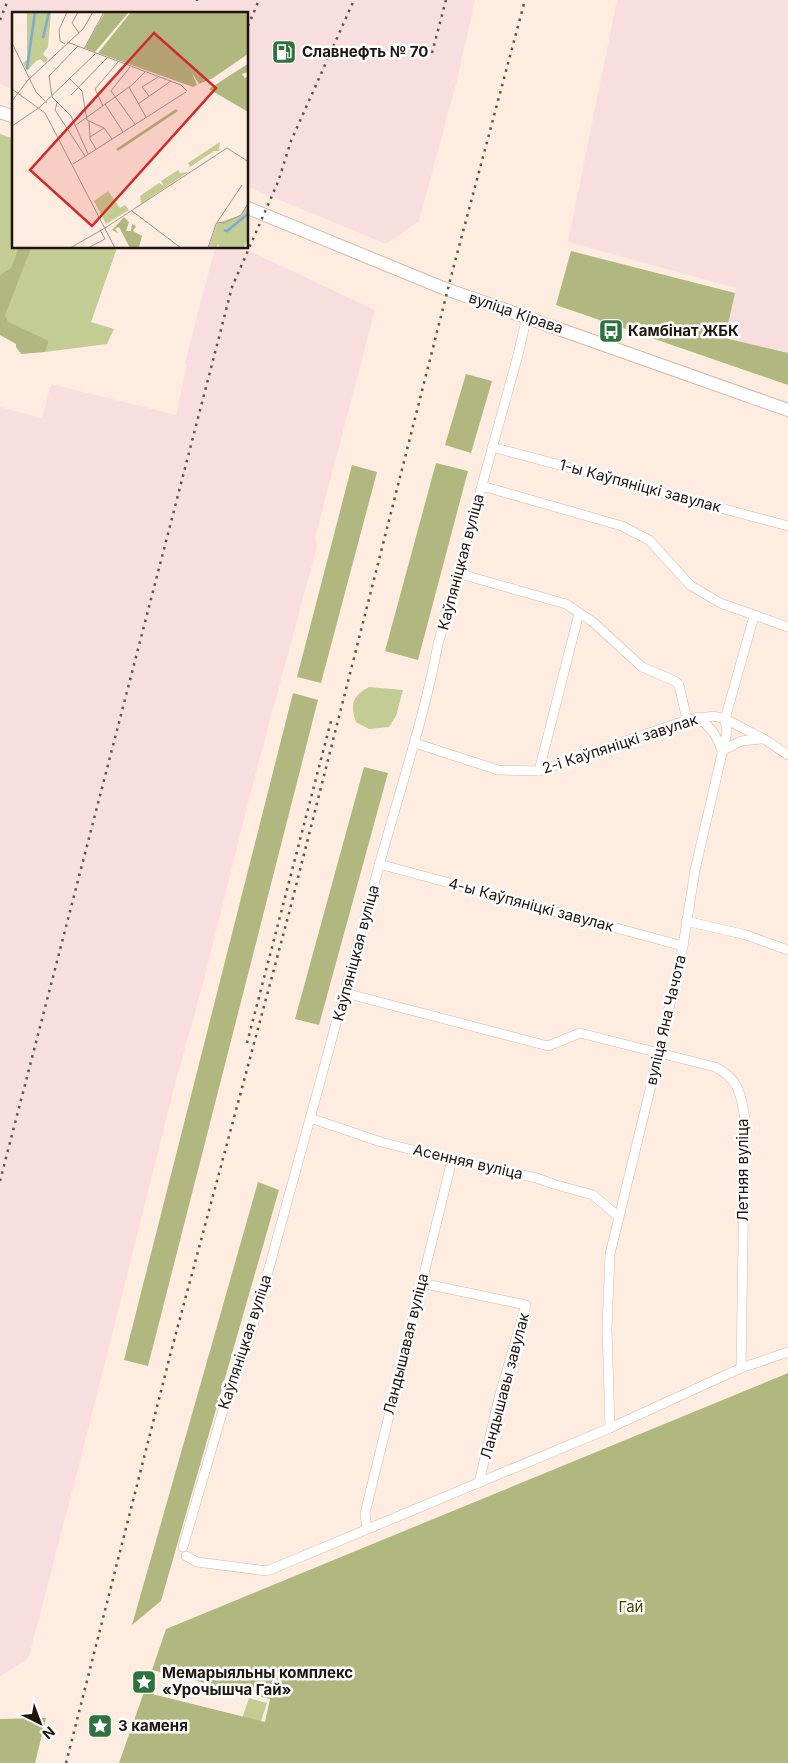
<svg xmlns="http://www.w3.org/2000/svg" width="788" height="1763" viewBox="0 0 788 1763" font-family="Inter,sans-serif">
<rect width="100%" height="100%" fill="#feece0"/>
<g fill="#f9dee0">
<path d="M0 0H475L457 80 419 221 386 244 248 187V14H14V90L0 84Z"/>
<path d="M617 0H788V353L725 338 736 288 568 242Z"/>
<path d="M215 248H243L375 310 315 538 317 546 252 787 202 987 175 1084 79 1465 29 1656 26 1660 0 1676V407L42 418 51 384 176 415 187 365 185 363Z"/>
</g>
<g fill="#c3cc92">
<path d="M0 134 14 139V248H117L91 322 114 329 107 344 45 352 49 341 0 335Z"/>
<path d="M369 687 403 690 396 716 389 727 369 729 356 722C350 705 352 696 369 687Z"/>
<path d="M249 1698 267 1703 260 1724 242 1719Z"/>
</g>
<g fill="#b0b87f">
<path d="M19 248H31L5 315 8 322 49 341 45 352 21 354 16 347V344L0 335V275L11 268Z"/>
<path d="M571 251 735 293 725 338 788 353V385L556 305Z"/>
<path d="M466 374 492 381 471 453 445 445Z"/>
<path d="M436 463 468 471 418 660 385 651Z"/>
<path d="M352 465 377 472 321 683 297 677Z"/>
<path d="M293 693 318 700 148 1366 124 1360Z"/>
<path d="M364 767 388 773 319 1025 295 1019Z"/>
<path d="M258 1182 279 1190 161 1601 132 1625Z"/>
<path d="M788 1373V1763H119L144 1692 265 1722 270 1699 152 1670 166 1629Z"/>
<path d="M46 1718 35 1763H0V1719Z"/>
</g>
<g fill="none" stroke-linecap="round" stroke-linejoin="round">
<defs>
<g id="minor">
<path d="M492 447 788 526"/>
<path d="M482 486 622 526 649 540 690 585 720 603 788 627"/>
<path d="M457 573 566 604 593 622 642 667 675 681 679 685 687 720"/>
<path d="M697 717C711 728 716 733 722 751L741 741 761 739"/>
<path d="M415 743 498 770 539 771 687 720 714 716 725 719 764 739 788 755"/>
<path d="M539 771 579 613"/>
<path d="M379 864 683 946"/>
<path d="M686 921 746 935 788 950"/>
<path d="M345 993 548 1046 580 1033 715 1067C739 1079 741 1094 745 1119L741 1368"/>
<path d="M310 1118 381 1142 452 1160 537 1178 553 1184 593 1195 619 1217"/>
<path d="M421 1283 526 1305 499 1398 479 1483"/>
<path d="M610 1428 607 1328 610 1254 659 1053 683 946 695 870 727 732 725 719 754 616"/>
<path d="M367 1529 365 1513 452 1160"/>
<path d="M183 1547 228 1393 250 1337C293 1180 337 1023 379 866 399 792 424 719 438 644L518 355 527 316"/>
<path d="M186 1556 197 1562 267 1571 610 1428 741 1368 788 1352"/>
</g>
<g id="secondary">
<path d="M0 112 14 117"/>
<path d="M248 208 443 288 788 410"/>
</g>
</defs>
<use href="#minor" stroke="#d6b9a7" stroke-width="10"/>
<use href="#secondary" stroke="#d6b9a7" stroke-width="14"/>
<use href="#minor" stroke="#fff" stroke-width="9"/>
<use href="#secondary" stroke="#fff" stroke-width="12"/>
<g stroke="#60534c" stroke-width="2.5" stroke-dasharray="2.5 5" stroke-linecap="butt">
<path d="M197 1V0"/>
<path d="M0 20 8 0"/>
<path d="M248 26 259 0"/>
<path d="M432 53 446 0"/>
<path d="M247 1043 331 721"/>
<path d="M0 1181 232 287 278 182 291 141 354 0"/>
<path d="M66 1763 172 1348 288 917 453 269 525 0"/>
</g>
</g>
<defs>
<symbol id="fuel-square" viewBox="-11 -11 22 22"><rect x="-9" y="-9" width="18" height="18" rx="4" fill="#2e723d" stroke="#fff"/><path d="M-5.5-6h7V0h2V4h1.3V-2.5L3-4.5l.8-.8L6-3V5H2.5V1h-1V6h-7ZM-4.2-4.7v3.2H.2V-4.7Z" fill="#fff"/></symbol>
<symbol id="bus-square" viewBox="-11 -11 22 22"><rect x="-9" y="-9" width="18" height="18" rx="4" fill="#2e723d" stroke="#fff"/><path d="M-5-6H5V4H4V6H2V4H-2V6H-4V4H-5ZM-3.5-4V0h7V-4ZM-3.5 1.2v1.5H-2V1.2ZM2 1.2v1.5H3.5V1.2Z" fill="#fff"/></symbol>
<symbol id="sight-square" viewBox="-11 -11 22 22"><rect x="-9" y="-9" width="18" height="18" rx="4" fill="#2e723d" stroke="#fff"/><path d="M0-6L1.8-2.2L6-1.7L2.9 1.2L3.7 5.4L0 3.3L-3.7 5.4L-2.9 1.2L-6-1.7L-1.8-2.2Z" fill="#fff"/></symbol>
</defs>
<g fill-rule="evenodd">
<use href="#fuel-square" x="270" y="38" width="28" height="28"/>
<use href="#bus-square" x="597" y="317" width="28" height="28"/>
<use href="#sight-square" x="130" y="1668" width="28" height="28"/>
<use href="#sight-square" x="86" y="1712" width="28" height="28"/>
</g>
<g text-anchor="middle" stroke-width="5" stroke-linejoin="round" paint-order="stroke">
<g font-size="15" font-weight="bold" fill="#1f150f" stroke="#fff" text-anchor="start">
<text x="302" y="57">Славнефть № 70</text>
<text x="628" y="336">Камбінат ЖБК</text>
<text x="162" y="1678">Мемарыяльны комплекс<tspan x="162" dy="17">«Урочышча Гай»</tspan></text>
<text x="118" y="1731">3 каменя</text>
</g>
<g font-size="15" fill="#1f150f" stroke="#fff">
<text transform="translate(516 313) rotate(19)" y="5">вуліца Кірава</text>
<text transform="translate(640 486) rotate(15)" y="5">1-ы Каўпяніцкі завулак</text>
<text transform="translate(461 562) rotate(-75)" y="5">Каўпяніцкая вуліца</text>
<text transform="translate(620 744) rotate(-18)" y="5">2-і Каўпяніцкі завулак</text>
<text transform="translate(531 905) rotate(15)" y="5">4-ы Каўпяніцкі завулак</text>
<text transform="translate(356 953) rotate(-75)" y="5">Каўпяніцкая вуліца</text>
<text transform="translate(666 1020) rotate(-77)" y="5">вуліца Яна Чачота</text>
<text transform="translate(468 1162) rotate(13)" y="5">Асенняя вуліца</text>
<text transform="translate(743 1170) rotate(-90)" y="5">Летняя вуліца</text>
<text transform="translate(245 1342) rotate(-72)" y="5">Каўпяніцкая вуліца</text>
<text transform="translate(406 1344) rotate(-76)" y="5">Ландышавая вуліца</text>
<text transform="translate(505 1386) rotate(-75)" y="5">Ландышавы завулак</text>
</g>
<g font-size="15" fill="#3f4500" stroke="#fff">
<text x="631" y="1612">Гай</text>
</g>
</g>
<g transform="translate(12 12)">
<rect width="236" height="236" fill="#feece0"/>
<path d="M15 0 39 1 36 35 31 42 36 48 32 51 29 47 24 49 15 59 11 51 15 48ZM208 130 207 139H202L178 155 176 151ZM166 158 168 161 176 160 129 192 128 184 147 171 152 174 149 169ZM96 179 108 196 113 193 117 198 94 212 82 189ZM236 191V227L232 236H207L206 231 205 236 197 235 205 211 229 203Z" fill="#c3cc92"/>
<path d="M93 0H117L83 40 73 36ZM119 0H236V42L201 66 187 72 180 61 185 73 181 75 86 41ZM237 51 236 60 230 62 233 66 236 64V100L197 77ZM164 97 166 99 106 139 104 137ZM112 205 117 210 114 219H119L120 212 124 214 121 219 130 224 127 235 118 236 107 215 103 217 106 221 100 218Z" fill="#b0b87f"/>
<path fill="none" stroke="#7aacd2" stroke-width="2.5" d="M31 26 37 0M15 57 23 0M212 218 215 219 237 201"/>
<path fill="none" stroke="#a5968c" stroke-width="1" d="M66 0 60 11 67 21M55 30 169 73 175 79M0 31 24 80 35 91M53 32 48 29 47 18 55 0M66 34 37 64 40 85 59 104 76 142M72 37 92 0M118 55 99 79 123 112M58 67 70 79 75 108 92 116 100 127M117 75 134 105M0 77 33 101 103 236M59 83 95 46M137 84 130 75 146 65M0 89 16 68 71 17 81 0M45 91 43 98 73 144M93 92 111 120M126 92 159 69M91 94 83 77 106 50M28 95 83 42M77 109 78 127 84 137M64 113 120 73 133 60M0 114 28 95M78 125 92 116M61 152 174 80M120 199 169 236M205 210 212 211 229 203 237 190M93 216 215 136 237 150M58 236 93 216M76 236 93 227 88 218M196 236 204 212 230 173"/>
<path fill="#d62828" fill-opacity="0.15" stroke="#d62828" stroke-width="2.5" d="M142 21 204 76 80 214 18 158Z"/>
<rect width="236" height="236" fill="none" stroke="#1f150f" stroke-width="2.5"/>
</g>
<g transform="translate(40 1723) rotate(138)" stroke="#ffffff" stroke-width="4" paint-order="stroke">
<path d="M0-4L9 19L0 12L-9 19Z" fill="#1f150f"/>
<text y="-8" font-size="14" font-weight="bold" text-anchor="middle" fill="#1f150f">N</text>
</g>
</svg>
